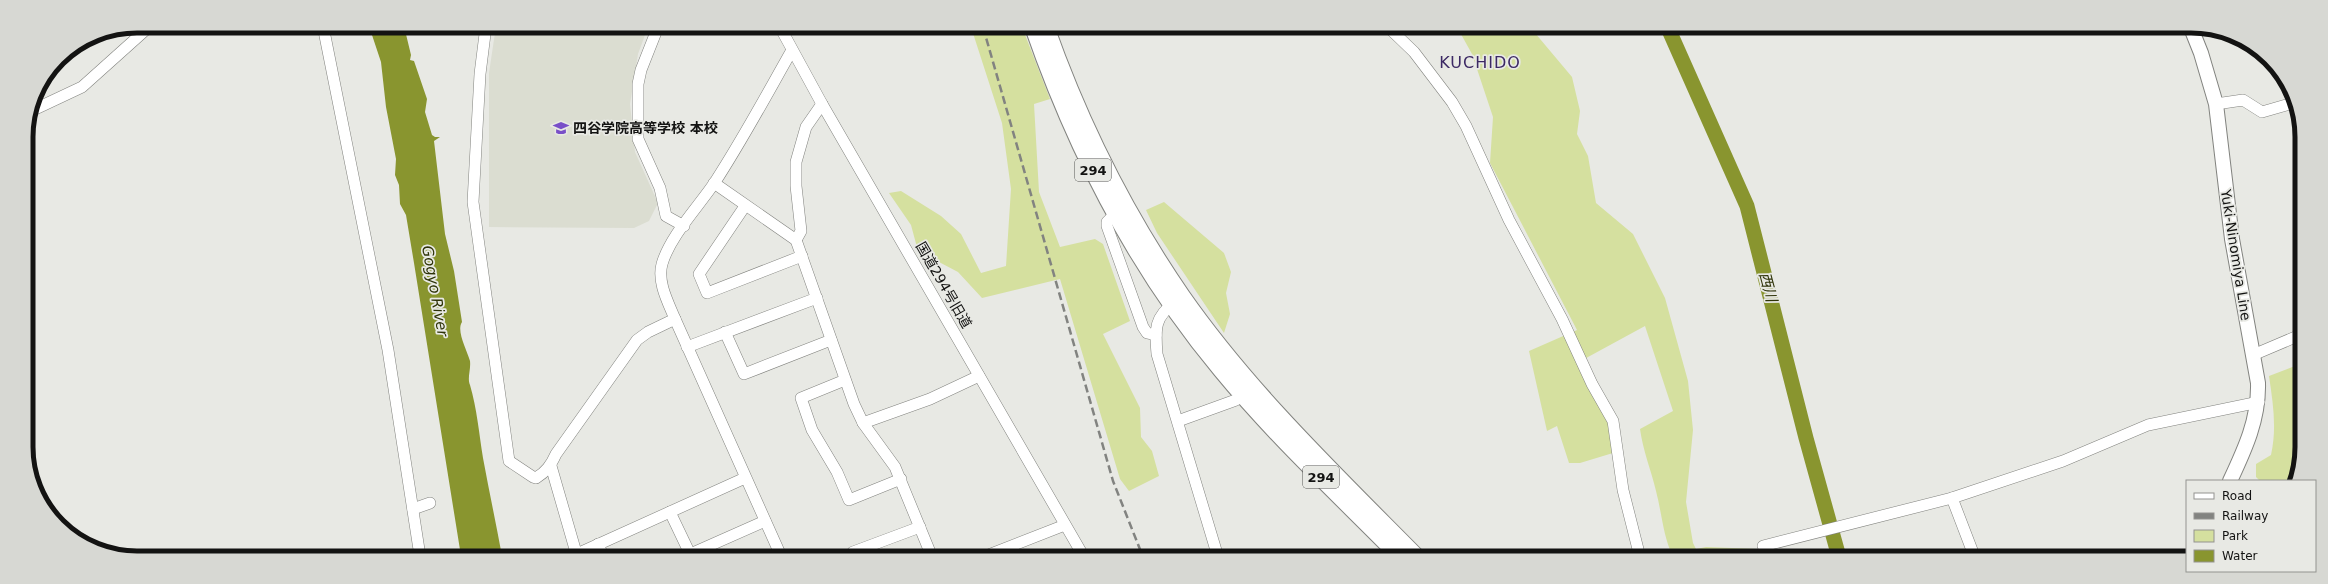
<svg xmlns="http://www.w3.org/2000/svg" width="2328" height="584" viewBox="0 0 2328 584" font-family="'DejaVu Sans','Noto Sans JP',sans-serif">
<rect width="100%" height="100%" fill="#e8e9e4"/>
<path fill="#dbddd1" d="M496 26 648 27 638 54 630 104 635 152 658 203 649 221 634 228 489 227V73Z"/>
<g fill="#d5e09f">
<path d="M971 27H1022L1050 99 1034 104 1039 192 1060 247 1095 239 1103 244 1130 321 1103 334 1140 408 1141 437 1152 451 1159 476 1129 491 1120 479 1060 279 982 298 958 272 918 251 911 225 889 193 901 191 941 216 961 234 981 273 1006 266 1011 189 1002 123Z"/>
<path d="M1457 27H1530L1572 77 1580 111 1577 134 1588 156 1596 203 1633 234 1665 298 1688 381 1693 430 1686 502 1693 543 1696 549 1706 547 1757 549 1763 557H1673C1663 536 1662 514 1656 491 1651 470 1643 451 1640 429L1673 411 1645 326 1577 363 1609 423 1613 453 1580 463H1569L1557 426 1547 431 1529 351 1577 330 1490 163 1493 117 1472 54Z"/>
<path d="M1164 202 1224 253 1231 272 1226 293 1230 314 1224 333 1157 233 1146 210Z"/>
<path d="M2300 364V469L2295 481H2260L2256 477V464L2271 455C2277 428 2273 403 2269 376Z"/>
<path d="M1311 550 1338 557H1296Z"/>
</g>
<path fill="#89952f" d="M369 26H404L411 55 410 60 414 61 427 99 425 112 432 135 435 137H440L434 141 445 234 454 271 462 322C456 331 467 350 470 361 471 370 467 378 470 385 477 409 479 433 483 458 489 491 496 523 502 556H461L414 263 406 215 400 204 399 185 395 175 396 159 386 107 381 62Z"/>
<g fill="none" stroke-linecap="round" stroke-linejoin="round">
<path stroke="#89952f" stroke-width="15" d="M1668 28 1747 206 1806 438 1839 557"/>
<defs>
<g id="minor">
<path d="M323 26 388 350 420 556"/>
<path d="M486 26 480 74 473 202 509 461 533 477 536 478C546 472 551 465 556 454L637 340 648 332 675 319"/>
<path d="M658 27 641 70 638 84V139L660 188 666 216 684 226"/>
<path d="M780 27 822 104 1084 557"/>
<path d="M1388 27 1414 52 1452 102 1466 126 1509 220 1562 319 1592 384 1613 421 1623 490 1640 557"/>
<path d="M2216 104 2243 100 2262 112 2293 103"/>
<path d="M31 111 82 87 150 26"/>
<path d="M714 183 796 240 854 404 863 423 895 467 932 557"/>
<path d="M745 206 699 274 707 293 802 256"/>
<path d="M1114 215 1107 222V226L1143 327 1147 333 1156 335"/>
<path d="M796 240 801 231 796 186V162L806 127 822 104"/>
<path d="M1176 301C1154 317 1155 329 1157 354L1218 557"/>
<path d="M725 332 744 374 831 340"/>
<path d="M687 347 817 298"/>
<path d="M2253 355 2300 335"/>
<path d="M845 380 801 398 812 430 837 472 849 500 901 479"/>
<path d="M1178 421 1236 400 1242 395"/>
<path d="M863 423 930 399 979 376"/>
<path d="M551 466 577 556"/>
<path d="M1952 498 1975 558"/>
<path d="M413 509 430 503"/>
<path d="M670 512 691 556"/>
<path d="M598 544 603 556"/>
<path d="M1763 546 1952 498 2063 461 2148 425 2259 402"/>
<path d="M577 554 745 478"/>
<path d="M686 556 765 521"/>
<path d="M781 556 675 319C668 302 657 282 662 264 670 236 699 206 715 182 743 139 767 94 792 50"/>
<path d="M854 557 853 552 920 527"/>
<path d="M983 557 1065 525"/>
</g>
<path id="major" d="M2191 28 2201 53 2216 104 2232 239 2258 383C2259 419 2245 449 2230 481"/>
<g id="highway">
<path d="M1033 27C1076 151 1137 269 1221 370 1276 437 1340 496 1400 557"/>
<path d="M1046 27C1080 123 1124 212 1182 296 1249 392 1335 474 1417 557"/>
</g>
</defs>
<use href="#minor" stroke="#82837f" stroke-width="12"/>
<use href="#major" stroke="#82837f" stroke-width="16"/>
<use href="#highway" stroke="#82837f" stroke-width="18"/>
<use href="#minor" stroke="#fff" stroke-width="11"/>
<use href="#major" stroke="#fff" stroke-width="14"/>
<use href="#highway" stroke="#fff" stroke-width="16"/>
<path stroke="#828380" stroke-width="2.5" stroke-dasharray="8 4" stroke-linecap="butt" d="M983 27 1113 481 1143 557"/>
</g>
<defs>
<symbol id="school-bare" viewBox="-9 -9 18 18"><path d="M0-5L7-2L0 1L-7-2ZM-4 1L0 2.5L4 1V4Q0 6-4 4Z" fill="#794fc8" stroke="#e8e9e4" stroke-width="2.5" paint-order="stroke"/></symbol>
</defs>
<g fill-rule="evenodd">
<use href="#school-bare" x="550" y="117" width="22" height="22"/>
</g>
<g text-anchor="middle" stroke-width="3.5" stroke-linejoin="round" paint-order="stroke">
<g fill="#e8e9e4" stroke="#535351" stroke-width="1">
<rect x="1075" y="159" width="36" height="22" rx="3"/>
<rect x="1303" y="466" width="36" height="22" rx="3"/>
</g>
<g font-size="13" font-weight="bold" fill="#131312">
<text x="1093" y="175">294</text>
<text x="1321" y="482">294</text>
</g>
<g font-size="14" font-weight="bold" fill="#131312" stroke="#e8e9e4" text-anchor="start">
<text x="573" y="133">四谷学院高等学校 本校</text>
</g>
<g font-size="14" fill="#131312" stroke="#e8e9e4">
<text transform="translate(2236 255) rotate(81)" y="5">Yuki-Ninomiya Line</text>
<text transform="translate(944 285) rotate(60)" y="5">国道294号旧道</text>
</g>
<g font-size="15" font-style="italic" fill="#2e3308" stroke="#e8e9e4">
<text transform="translate(1768 287) rotate(75)" y="5">西川</text>
<text transform="translate(435 291) rotate(80)" y="5">Gogyo River</text>
</g>
<g font-size="16" letter-spacing="1" fill="#3c2964" stroke="#e8e9e4">
<text x="1480" y="68">KUCHIDO</text>
</g>
</g>
<path d="M0 0H2328V584H0ZM137 33H2191A104 104 0 0 1 2295 137V447A104 104 0 0 1 2191 551H137A104 104 0 0 1 33 447V137A104 104 0 0 1 137 33Z" fill="#d7d8d3" fill-rule="evenodd"/>
<path fill="none" stroke="#131312" stroke-width="5" d="M137 33H2191A104 104 0 0 1 2295 137V447A104 104 0 0 1 2191 551H137A104 104 0 0 1 33 447V137A104 104 0 0 1 137 33Z"/>
<rect x="2186" y="480" width="130" height="92" fill="#e8e9e4" stroke="#939390"/>
<rect x="2194" y="493" width="20" height="6" fill="#ffffff" stroke="#939390"/>
<text x="2222" y="500" font-size="12" fill="#131312">Road</text>
<rect x="2194" y="513" width="20" height="6" fill="#828380" stroke="#939390"/>
<text x="2222" y="520" font-size="12" fill="#131312">Railway</text>
<rect x="2194" y="530" width="20" height="12" fill="#d5e09f" stroke="#939390"/>
<text x="2222" y="540" font-size="12" fill="#131312">Park</text>
<rect x="2194" y="550" width="20" height="12" fill="#89952f" stroke="#939390"/>
<text x="2222" y="560" font-size="12" fill="#131312">Water</text>
</svg>
